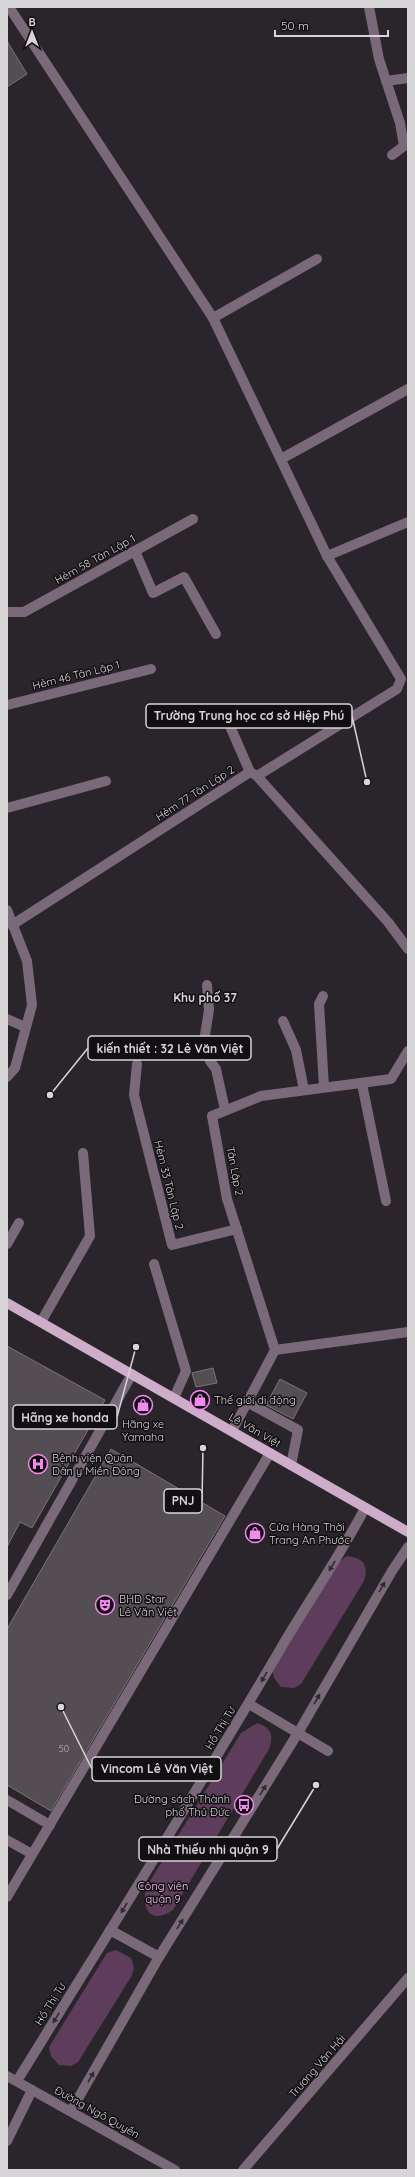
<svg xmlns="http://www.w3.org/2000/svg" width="415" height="2177" viewBox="0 0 415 2177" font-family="Quicksand,sans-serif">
<rect width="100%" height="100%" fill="#2a252a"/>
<g fill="#5d3d5b">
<path d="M347 1556C363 1558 369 1565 364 1581L301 1684 294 1688 281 1687 274 1678 272 1669 340 1561Z"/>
<path d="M257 1723C271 1727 274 1736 269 1749L173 1910C150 1926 140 1907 147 1886L241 1733Z"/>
<path d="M116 1950 131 1958 134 1968 131 1977 78 2062 71 2066 59 2065 51 2056 49 2047 105 1956 107 1953Z"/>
</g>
<g fill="#544e53" stroke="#7a7379">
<path d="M7 41 27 74 7 87Z"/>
<path d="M7 1346 105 1400 32 1528 20 1522 7 1547Z"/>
<path d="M213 1368 217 1383 196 1387 192 1373Z"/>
<path d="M280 1379 307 1393 293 1419 266 1405Z"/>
<path d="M111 1449 225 1516 51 1811 7 1785V1629Z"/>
</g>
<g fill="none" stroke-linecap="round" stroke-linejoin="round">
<g stroke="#7a6a79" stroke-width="10">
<path d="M9 7 213 318 327 556 401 679 397 689 257 776"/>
<path d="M369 7 379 59 400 123 404 146 392 155"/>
<path d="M386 81 408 78"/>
<path d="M213 318 317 259"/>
<path d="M281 459 408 389"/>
<path d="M135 551 153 593 184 577 216 634"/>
<path d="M327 556 408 522"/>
<path d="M7 612H24L193 519"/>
<path d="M7 705 151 669"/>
<path d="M226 717 250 772"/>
<path d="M7 808 106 781"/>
<path d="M7 910 27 961 32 1005 15 1068 7 1077"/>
<path d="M12 925 250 772 257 776 388 922 408 949"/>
<path d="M207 985 209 1010 205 1035 210 1061 216 1069 225 1110"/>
<path d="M323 996 319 1004 324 1087"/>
<path d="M7 1019 25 1027"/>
<path d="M283 1021 296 1050 304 1090"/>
<path d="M137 1064 134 1095 172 1245 237 1229"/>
<path d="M362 1084 386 1201"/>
<path d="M7 1244 19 1223"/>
<path d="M154 1264 186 1371 174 1398"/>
<path d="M41 1322 90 1236 83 1153"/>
<path d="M275 1350 408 1332"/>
<path d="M247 1402 298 1430 291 1465"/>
<path d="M232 1431 275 1350 227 1199 212 1116 261 1096 391 1079 408 1051"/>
<path d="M7 1595 132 1374"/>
<path d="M249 1704 328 1751"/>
<path d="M7 1800 50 1825"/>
<path d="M7 1840 32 1854"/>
<path d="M7 1897 270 1453"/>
<path d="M110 1930 159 1957"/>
<path d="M7 2076 175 2170"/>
<path d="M17 2081C107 1935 199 1789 285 1641 312 1596 341 1554 365 1508"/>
<path d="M71 2111 159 1957 298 1733 392 1571 408 1547"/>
<path d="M7 2141 32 2090"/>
<path d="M243 2170 408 1978"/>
</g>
<path stroke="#ceadcb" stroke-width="10" d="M7 1303 408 1532"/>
</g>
<defs><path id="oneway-solid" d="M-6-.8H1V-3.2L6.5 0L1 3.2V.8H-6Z"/></defs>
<g fill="#302a30">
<use href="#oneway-solid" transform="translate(332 1566) rotate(122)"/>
<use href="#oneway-solid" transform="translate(382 1587) rotate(-60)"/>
<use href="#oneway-solid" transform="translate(264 1677) rotate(120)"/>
<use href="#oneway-solid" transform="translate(317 1699) rotate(-60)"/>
<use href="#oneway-solid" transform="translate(263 1790) rotate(-58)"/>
<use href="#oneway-solid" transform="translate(124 1908) rotate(121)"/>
<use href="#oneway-solid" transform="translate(180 1924) rotate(-58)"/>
<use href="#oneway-solid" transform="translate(56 2018) rotate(122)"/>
<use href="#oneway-solid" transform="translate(91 2077) rotate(-60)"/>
</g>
<defs>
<symbol id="shop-ring" viewBox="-11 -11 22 22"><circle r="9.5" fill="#110f11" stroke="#f489ef" stroke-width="1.5"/><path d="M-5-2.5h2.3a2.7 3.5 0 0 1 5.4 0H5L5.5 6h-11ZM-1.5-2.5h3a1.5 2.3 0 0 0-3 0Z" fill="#f489ef"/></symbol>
<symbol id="hospital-ring" viewBox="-11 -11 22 22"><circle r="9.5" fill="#110f11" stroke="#f489ef" stroke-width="1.5"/><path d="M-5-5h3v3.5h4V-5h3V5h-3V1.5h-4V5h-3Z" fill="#f489ef"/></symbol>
<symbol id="theatre-ring" viewBox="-11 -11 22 22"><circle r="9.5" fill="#110f11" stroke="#f489ef" stroke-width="1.5"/><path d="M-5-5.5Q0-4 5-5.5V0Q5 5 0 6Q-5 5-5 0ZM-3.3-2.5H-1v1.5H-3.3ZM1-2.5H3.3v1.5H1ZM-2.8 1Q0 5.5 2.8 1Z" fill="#f489ef"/></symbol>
<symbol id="bus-ring" viewBox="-11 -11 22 22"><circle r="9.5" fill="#110f11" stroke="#f489ef" stroke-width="1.5"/><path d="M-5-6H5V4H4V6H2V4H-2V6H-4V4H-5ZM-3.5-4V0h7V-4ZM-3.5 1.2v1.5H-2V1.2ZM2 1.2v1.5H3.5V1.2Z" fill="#f489ef"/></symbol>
</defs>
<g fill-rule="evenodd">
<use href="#shop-ring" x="189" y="1389" width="22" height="22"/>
<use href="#shop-ring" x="132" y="1394" width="22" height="22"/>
<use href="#hospital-ring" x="27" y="1453" width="22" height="22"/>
<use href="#shop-ring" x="244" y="1522" width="22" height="22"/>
<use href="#theatre-ring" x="94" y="1594" width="22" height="22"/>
<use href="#bus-ring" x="233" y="1794" width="22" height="22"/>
</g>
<g text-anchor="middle" stroke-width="3" stroke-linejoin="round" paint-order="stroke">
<g font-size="9" fill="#b7b3b7">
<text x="64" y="1752">50</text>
</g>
<g font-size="11" fill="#d8d5d8" stroke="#110f11">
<text transform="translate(95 559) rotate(-29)" y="4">Hẻm 58 Tân Lập 1</text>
<text transform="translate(76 675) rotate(-14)" y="4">Hẻm 46 Tân Lập 1</text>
<text transform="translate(195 793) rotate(-33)" y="4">Hẻm 77 Tân Lập 2</text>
<text transform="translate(235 1171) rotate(79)" y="4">Tân Lập 2</text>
<text transform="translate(169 1185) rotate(76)" y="4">Hẻm 33 Tân Lập 2</text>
<text transform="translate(255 1430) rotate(30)" y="4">Lê Văn Việt</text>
<text transform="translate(220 1728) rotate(-59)" y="4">Hồ Thị Tư</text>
<text transform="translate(50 2004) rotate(-58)" y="4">Hồ Thị Tư</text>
<text transform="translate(317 2066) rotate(-49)" y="4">Trương Văn Hải</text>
<text transform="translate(97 2112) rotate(29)" y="4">Đường Ngô Quyền</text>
</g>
<g font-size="11" fill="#d8d5d8" stroke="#110f11" text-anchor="start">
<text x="214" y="1404">Thế giới di động</text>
<text x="143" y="1428" text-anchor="middle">Hãng xe<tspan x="143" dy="13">Yamaha</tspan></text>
<text x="52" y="1462">Bệnh viện Quân<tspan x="52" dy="13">Dân y Miền Đông</tspan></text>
<text x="269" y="1531">Cửa Hàng Thời<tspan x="269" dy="13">Trang An Phước</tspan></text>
<text x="119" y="1603">BHD Star<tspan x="119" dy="13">Lê Văn Việt</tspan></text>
<text x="230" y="1803" text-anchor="end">Đường sách Thành<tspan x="230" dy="13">phố Thủ Đức</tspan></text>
</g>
<g font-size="11" fill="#f8c9f5" stroke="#110f11">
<text x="163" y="1890">Công viên<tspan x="163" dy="13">quận 9</tspan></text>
</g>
<g font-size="12" font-weight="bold" fill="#d8d5d8" stroke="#110f11">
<text x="205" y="1002">Khu phố 37</text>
</g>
</g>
<path fill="none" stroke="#d8d5d8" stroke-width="1.5" d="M367 782L352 716M50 1095L88 1048M136 1347L117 1417M203 1448L202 1501M61 1707L92 1769M316 1785L277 1849"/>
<g fill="#d8d5d8" stroke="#110f11" stroke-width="1.5">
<circle cx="367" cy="782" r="4"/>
<circle cx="50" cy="1095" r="4"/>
<circle cx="136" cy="1347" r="4"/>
<circle cx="203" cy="1448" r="4"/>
<circle cx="61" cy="1707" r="4"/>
<circle cx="316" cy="1785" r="4"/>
</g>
<g fill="#110f11" stroke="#d8d5d8" stroke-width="1.5">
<rect x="146" y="704" width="206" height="24" rx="4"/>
<rect x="88" y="1036" width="163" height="24" rx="4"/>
<rect x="13" y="1405" width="104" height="24" rx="4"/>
<rect x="164" y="1489" width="38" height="24" rx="4"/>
<rect x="92" y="1757" width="129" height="24" rx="4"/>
<rect x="139" y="1837" width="138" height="24" rx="4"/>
</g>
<g font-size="12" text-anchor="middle" font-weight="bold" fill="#d8d5d8">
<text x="249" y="720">Trường Trung học cơ sở Hiệp Phú</text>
<text x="170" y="1053">kiến thiết : 32 Lê Văn Việt</text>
<text x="65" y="1422">Hãng xe honda</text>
<text x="183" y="1505">PNJ</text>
<text x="157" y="1773">Vincom Lê Văn Việt</text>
<text x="208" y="1854">Nhà Thiếu nhi quận 9</text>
</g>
<rect width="415" height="2177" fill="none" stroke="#d8d5d8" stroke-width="16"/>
<g transform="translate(32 32)" stroke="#110f11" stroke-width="3" paint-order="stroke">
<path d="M0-3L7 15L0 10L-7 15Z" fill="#d8d5d8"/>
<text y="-6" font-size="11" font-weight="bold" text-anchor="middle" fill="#d8d5d8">B</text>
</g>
<path d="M275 30v6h113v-6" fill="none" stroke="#d8d5d8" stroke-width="2"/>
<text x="281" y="30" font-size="12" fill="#d8d5d8" stroke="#110f11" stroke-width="3" paint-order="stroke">50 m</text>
</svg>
